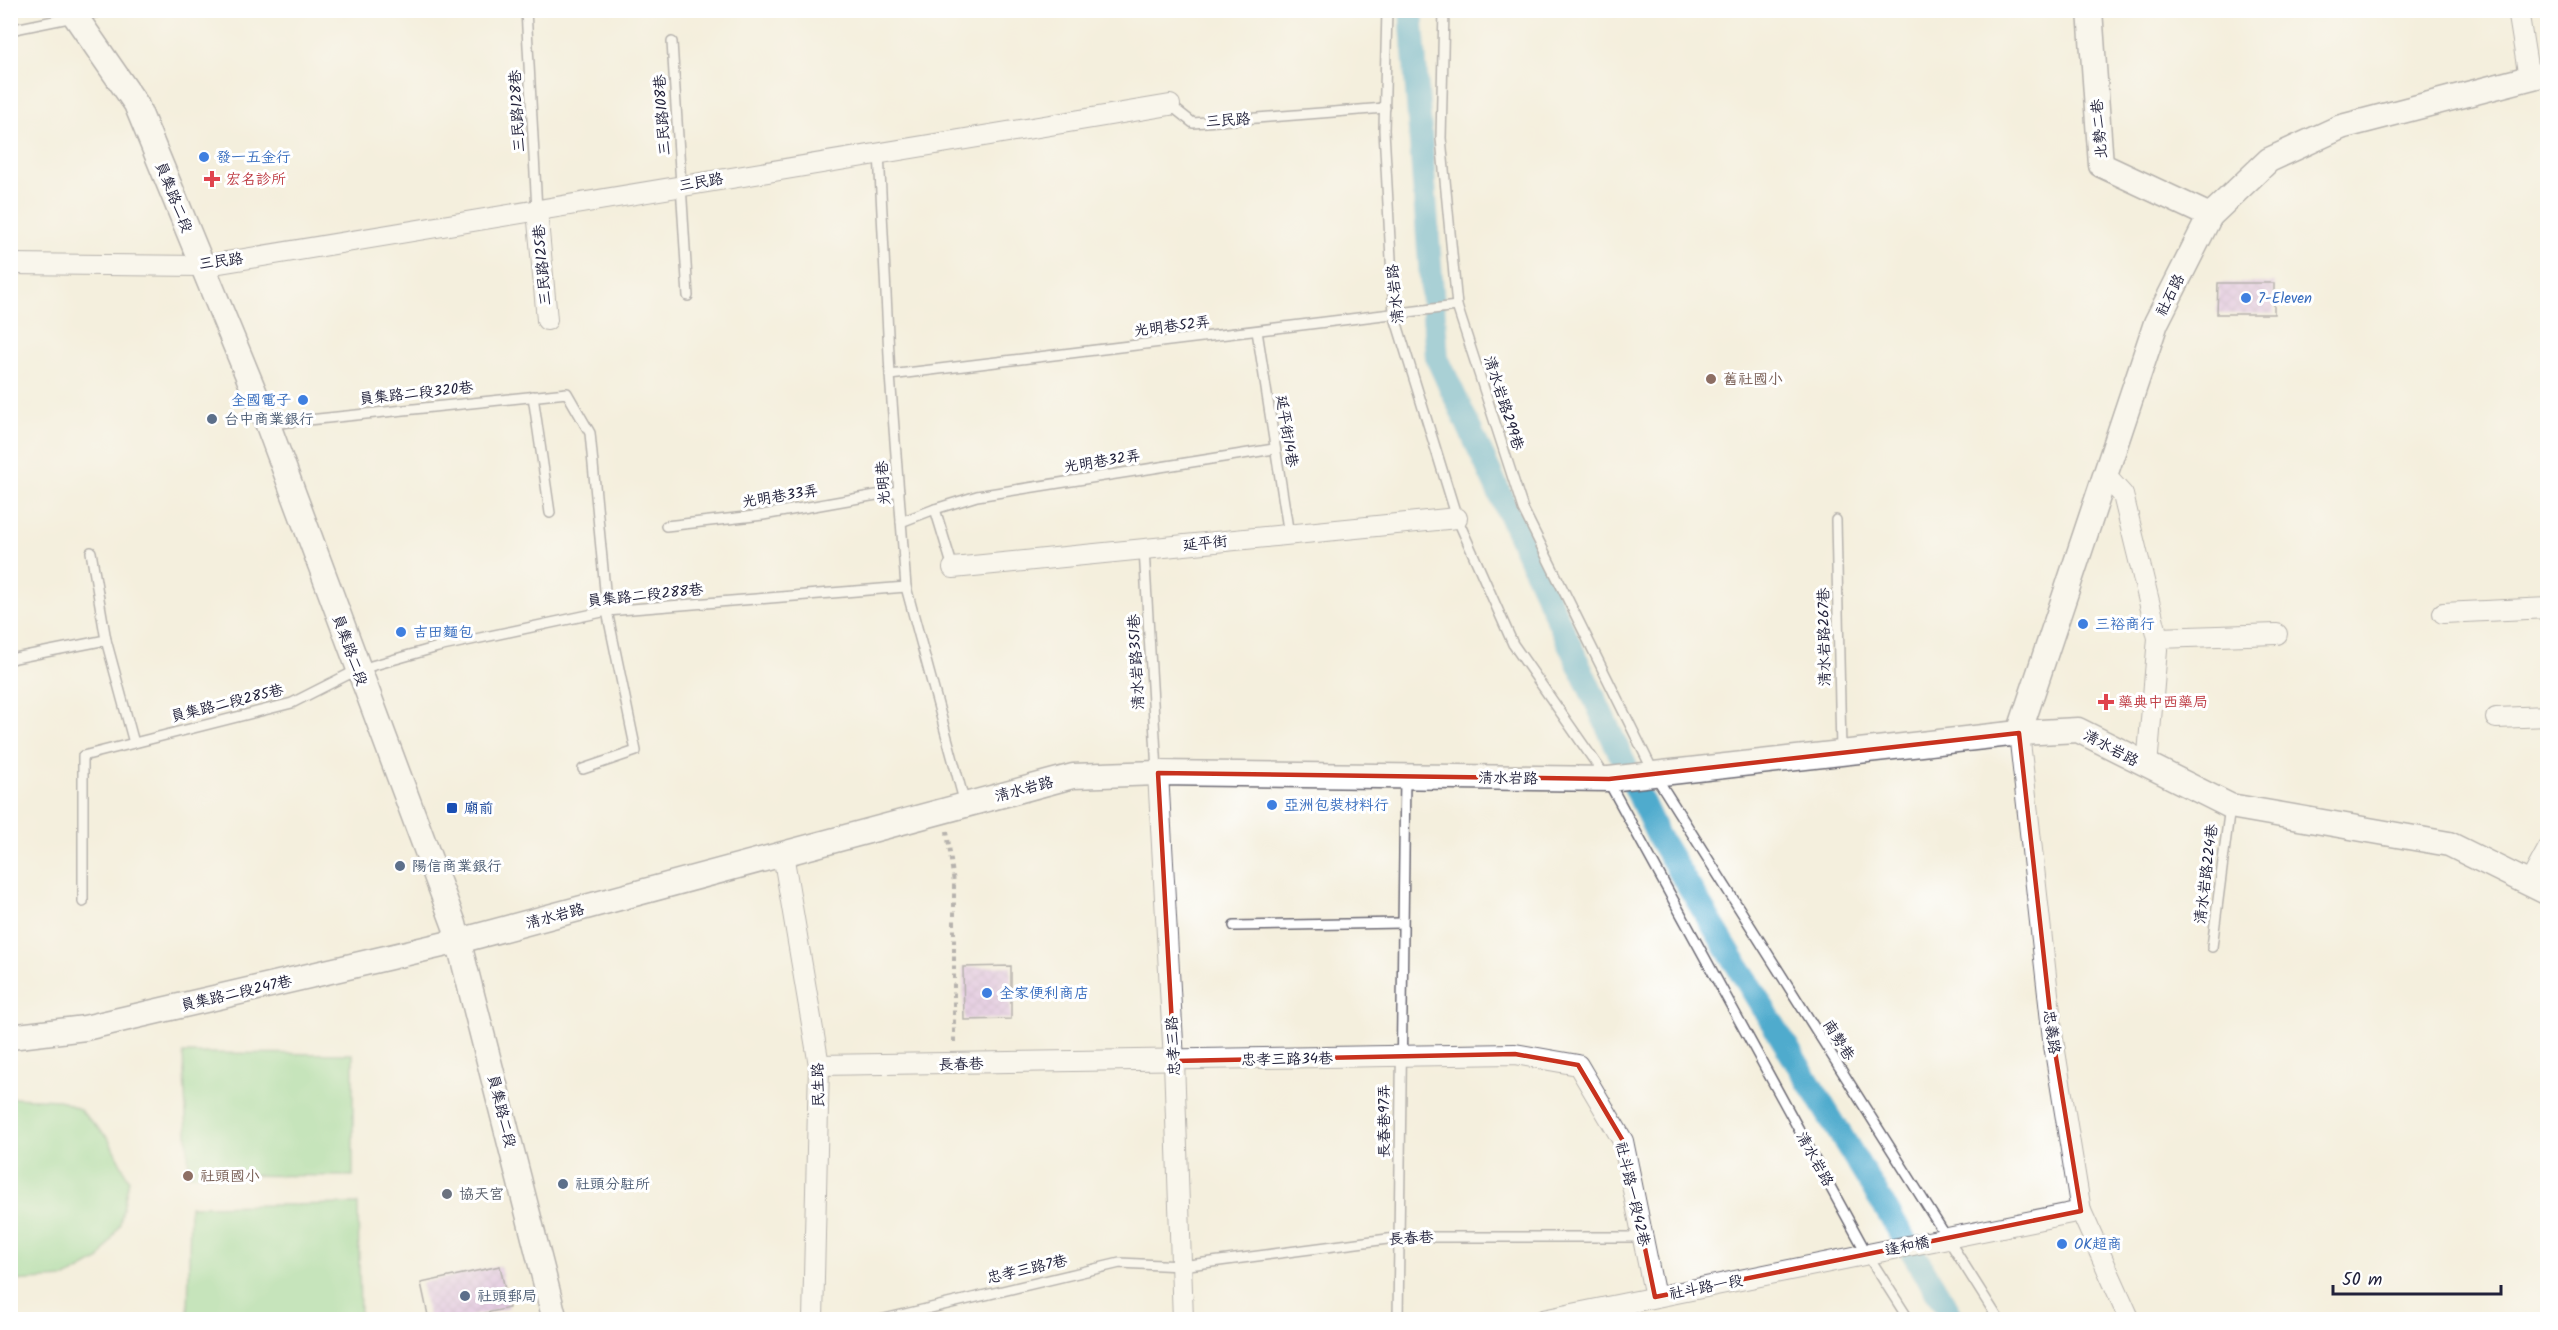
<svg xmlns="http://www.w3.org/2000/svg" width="2558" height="1330" viewBox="0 0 2558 1330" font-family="Kalam,'LXGW WenKai TC',sans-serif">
<defs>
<pattern id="building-cross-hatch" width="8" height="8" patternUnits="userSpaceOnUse" patternTransform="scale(1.5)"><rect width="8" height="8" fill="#d2a3e9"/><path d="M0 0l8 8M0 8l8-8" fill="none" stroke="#aa84be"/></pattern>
</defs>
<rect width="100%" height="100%" fill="#fff"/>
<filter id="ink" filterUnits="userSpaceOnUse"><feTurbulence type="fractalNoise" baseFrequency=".0167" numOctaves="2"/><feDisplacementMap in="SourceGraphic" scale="12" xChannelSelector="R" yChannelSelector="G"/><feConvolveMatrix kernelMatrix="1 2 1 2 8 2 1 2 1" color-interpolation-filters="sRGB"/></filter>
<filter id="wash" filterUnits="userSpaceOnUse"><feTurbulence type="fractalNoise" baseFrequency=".008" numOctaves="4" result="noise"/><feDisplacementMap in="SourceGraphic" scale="24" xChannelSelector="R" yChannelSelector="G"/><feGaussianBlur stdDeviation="1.35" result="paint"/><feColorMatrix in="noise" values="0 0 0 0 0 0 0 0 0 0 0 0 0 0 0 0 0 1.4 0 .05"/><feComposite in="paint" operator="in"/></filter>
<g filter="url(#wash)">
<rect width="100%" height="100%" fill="#f4efdd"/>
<g fill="#8ed792" stroke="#587c66" stroke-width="1.5">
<path d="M183 1053 353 1054V1176L189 1175Z"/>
<path d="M11 1098 60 1100 79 1109 108 1138 129 1180 120 1224 100 1259 66 1278 11 1281Z"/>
<path d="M358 1204 360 1319H188L190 1206Z"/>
</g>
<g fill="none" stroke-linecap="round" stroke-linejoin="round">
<path stroke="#4fabcd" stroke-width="24" d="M1411 10 1437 358 1658 836 1954 1320"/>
</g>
<g id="blocks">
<g fill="url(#building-cross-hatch)">
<path d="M2218 283H2274V314H2217Z"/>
<path d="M1011 966V1019L964 1020 963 967Z"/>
<path d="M500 1266 509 1308 454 1320H429L421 1283Z"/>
</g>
</g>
</g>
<g filter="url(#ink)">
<use href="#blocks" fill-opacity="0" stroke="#6c6a74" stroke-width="1.5"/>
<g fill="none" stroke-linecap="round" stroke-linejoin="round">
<defs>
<g id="service">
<path d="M526 10 537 210"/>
<path d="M1387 10 1384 130 1394 314 1457 518 1513 644 1607 779 1867 1254 1909 1320"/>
<path d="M1444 10 1441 138 1457 306 1523 509 1655 775 1999 1320"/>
<path d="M10 30 108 10"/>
<path d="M672 42 688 296"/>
<path d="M1170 105 1193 123 1385 108"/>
<path d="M879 152 890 375 906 587 965 804"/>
<path d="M1257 331 1289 535"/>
<path d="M890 375 1457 306"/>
<path d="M533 396 550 513"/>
<path d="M270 424 567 393 590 433 607 611 636 751 583 769"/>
<path d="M935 509 977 496 1274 449"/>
<path d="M1836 520 1841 751"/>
<path d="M901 522 935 509 953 568"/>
<path d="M666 526 763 515 899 491"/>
<path d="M1144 549 1157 771"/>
<path d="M106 640 134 743"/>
<path d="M10 659 106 640 91 552"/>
<path d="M83 902V756L292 703 357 670 438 647 607 611 906 587"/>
<path d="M1234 926 1402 923"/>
<path d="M2212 947 2230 806"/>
<path d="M880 1320 1120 1263 1181 1266 1403 1237H1643"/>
<path d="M1398 1320 1405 776"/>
</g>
<g id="minor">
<path d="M2518 10 2529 78"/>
<path d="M537 210 547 320"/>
<path d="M10 264 202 266 1170 105"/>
<path d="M2105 475 2123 495 2158 638 2147 766"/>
<path d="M953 568 1457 518"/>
<path d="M2443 613 2548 608"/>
<path d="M2158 638 2277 634"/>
<path d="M2496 718 2548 716"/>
<path d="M2019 733 2053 1039 2081 1211 2130 1320"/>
<path d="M1158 773 1174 1061 1183 1320"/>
<path d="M783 854 819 1065 813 1320"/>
<path d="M2529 884 2548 849"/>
<path d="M819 1065 1515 1054 1578 1065 1623 1141 1655 1297"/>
<path d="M1543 1320 2081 1211"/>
</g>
<g id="tertiary">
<path d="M71 10 136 104 268 425 454 924 555 1320"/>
<path d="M2090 10 2101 165 2210 216"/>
<path d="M2019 733 2156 323 2210 216 2269 160 2341 127 2548 73"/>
<path d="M10 1037 85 1028 459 941 1073 776 1158 773 1609 779 2019 733 2078 730 2230 806 2449 844 2548 893"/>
</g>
</defs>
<use href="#service" stroke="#6c6a74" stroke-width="12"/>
<use href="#minor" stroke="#6c6a74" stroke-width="22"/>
<use href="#tertiary" stroke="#6c6a74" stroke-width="27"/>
<path stroke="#6c6a74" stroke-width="4" stroke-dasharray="4.5 4.5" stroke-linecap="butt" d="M947 831 954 883V1042"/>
<use href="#service" stroke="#fff" stroke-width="9"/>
<use href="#minor" stroke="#fff" stroke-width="20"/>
<use href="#tertiary" stroke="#fff" stroke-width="24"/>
</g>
</g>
<path d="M0 0H2558V1330H0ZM2019 733 2053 1039 2081 1211 1655 1297 1623 1141 1578 1065 1515 1054 1174 1061 1158 773 1609 779Z" fill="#f4efdd" fill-opacity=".55" fill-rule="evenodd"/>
<path fill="none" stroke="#c8321e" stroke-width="4.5" stroke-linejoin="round" d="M2019 733 2053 1039 2081 1211 1655 1297 1623 1141 1578 1065 1515 1054 1174 1061 1158 773 1609 779Z"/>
<g fill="#3f7fe0" stroke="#fff" stroke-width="2">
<circle cx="204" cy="157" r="6"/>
<circle cx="2246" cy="298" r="6"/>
<circle cx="303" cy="400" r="6"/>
<circle cx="2083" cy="624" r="6"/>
<circle cx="401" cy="632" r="6"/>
<circle cx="1272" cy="805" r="6"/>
<circle cx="987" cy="993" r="6"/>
<circle cx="2062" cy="1244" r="6"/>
</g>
<g fill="#e0444e" stroke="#fff" stroke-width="2">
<path d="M209 170h6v6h6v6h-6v6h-6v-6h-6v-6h6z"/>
<path d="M2103 693h6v6h6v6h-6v6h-6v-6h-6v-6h6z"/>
</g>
<g fill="#8d6e63" stroke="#fff" stroke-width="2">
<circle cx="1711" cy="379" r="6"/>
<circle cx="188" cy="1176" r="6"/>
</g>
<g fill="#5c6f8a" stroke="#fff" stroke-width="2">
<circle cx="212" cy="419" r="6"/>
<circle cx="400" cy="866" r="6"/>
<circle cx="563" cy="1184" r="6"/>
<circle cx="465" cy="1296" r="6"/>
</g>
<rect fill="#1a4fb4" stroke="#fff" stroke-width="2" x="446" y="802" width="12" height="12" rx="3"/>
<circle fill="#6b7280" stroke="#fff" stroke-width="2" cx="447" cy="1194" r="6"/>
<g text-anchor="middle" stroke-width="6" stroke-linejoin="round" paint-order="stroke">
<g font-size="15" fill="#22223b" stroke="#fff">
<text transform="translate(517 111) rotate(-93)" y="5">三民路128巷</text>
<text transform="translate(662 115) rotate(-94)" y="5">三民路108巷</text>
<text transform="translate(1228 120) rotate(-4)" y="5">三民路</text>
<text transform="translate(2099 129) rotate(-95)" y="5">北勢二巷</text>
<text transform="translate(701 182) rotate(-10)" y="5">三民路</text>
<text transform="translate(174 197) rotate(68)" y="5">員集路二段</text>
<text transform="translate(221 261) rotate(-8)" y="5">三民路</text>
<text transform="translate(542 265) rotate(-95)" y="5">三民路125巷</text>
<text transform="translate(1395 294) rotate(-96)" y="5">清水岩路</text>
<text transform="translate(2170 295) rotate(-63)" y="5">社石路</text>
<text transform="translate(1172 326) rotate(-7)" y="5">光明巷52弄</text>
<text transform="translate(416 393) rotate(-6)" y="5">員集路二段320巷</text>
<text transform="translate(1504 403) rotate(72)" y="5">清水岩路299巷</text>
<text transform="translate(1287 431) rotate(81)" y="5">延平街14巷</text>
<text transform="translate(1102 461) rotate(-9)" y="5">光明巷32弄</text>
<text transform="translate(883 483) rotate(-94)" y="5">光明巷</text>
<text transform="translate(780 496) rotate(-9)" y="5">光明巷33弄</text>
<text transform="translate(1205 543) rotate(-6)" y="5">延平街</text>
<text transform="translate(645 595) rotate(-6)" y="5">員集路二段288巷</text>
<text transform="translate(1824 637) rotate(-91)" y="5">清水岩路267巷</text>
<text transform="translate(350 650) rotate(70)" y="5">員集路二段</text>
<text transform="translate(1136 662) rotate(-93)" y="5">清水岩路351巷</text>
<text transform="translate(227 703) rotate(-14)" y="5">員集路二段285巷</text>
<text transform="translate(2111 748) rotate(28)" y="5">清水岩路</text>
<text transform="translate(1508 778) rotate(1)" y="5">清水岩路</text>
<text transform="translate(1024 789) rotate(-15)" y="5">清水岩路</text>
<text transform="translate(2206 874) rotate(-83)" y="5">清水岩路224巷</text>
<text transform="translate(555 916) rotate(-15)" y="5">清水岩路</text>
<text transform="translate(236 993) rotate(-13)" y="5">員集路二段247巷</text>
<text transform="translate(2052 1032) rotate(82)" y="5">忠義路</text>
<text transform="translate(1839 1040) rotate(58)" y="5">南勢巷</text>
<text transform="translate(1173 1046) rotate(-93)" y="5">忠孝三路</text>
<text transform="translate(1287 1059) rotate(-1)" y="5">忠孝三路34巷</text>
<text transform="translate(961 1064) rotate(-1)" y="5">長春巷</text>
<text transform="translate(818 1085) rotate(-91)" y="5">民生路</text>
<text transform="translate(502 1111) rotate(76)" y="5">員集路二段</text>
<text transform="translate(1384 1121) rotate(-90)" y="5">長春巷97弄</text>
<text transform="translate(1815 1159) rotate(61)" y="5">清水岩路</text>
<text transform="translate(1633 1194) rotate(77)" y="5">社斗路一段42巷</text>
<text transform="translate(1411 1238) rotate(-3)" y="5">長春巷</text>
<text transform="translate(1907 1246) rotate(-12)" y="5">逢和橋</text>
<text transform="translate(1027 1269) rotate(-13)" y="5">忠孝三路7巷</text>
<text transform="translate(1706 1287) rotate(-11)" y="5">社斗路一段</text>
</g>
<g font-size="15" fill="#366cbe" stroke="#fff" text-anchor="start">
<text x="216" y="162">發一五金行</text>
<text x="2258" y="303">7-Eleven</text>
<text x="291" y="405" text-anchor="end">全國電子</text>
<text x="2095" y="629">三裕商行</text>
<text x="413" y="637">吉田麵包</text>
<text x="1284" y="810">亞洲包裝材料行</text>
<text x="999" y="998">全家便利商店</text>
<text x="2074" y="1249">OK超商</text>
</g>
<g font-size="15" fill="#be3a42" stroke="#fff" text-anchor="start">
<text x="226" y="184">宏名診所</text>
<text x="2118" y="707">藥典中西藥局</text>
</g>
<g font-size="15" fill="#785e54" stroke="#fff" text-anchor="start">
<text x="1723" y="384">舊社國小</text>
<text x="200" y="1181">社頭國小</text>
</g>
<g font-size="15" fill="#4e5e75" stroke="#fff" text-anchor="start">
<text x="224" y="424">台中商業銀行</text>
<text x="412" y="871">陽信商業銀行</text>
<text x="575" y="1189">社頭分駐所</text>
<text x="477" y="1301">社頭郵局</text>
</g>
<g font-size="15" fill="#164399" stroke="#fff" text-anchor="start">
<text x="464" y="813">廟前</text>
</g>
<g font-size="15" fill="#5b616d" stroke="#fff" text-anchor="start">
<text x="459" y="1199">協天宮</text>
</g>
</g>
<rect width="2558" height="1330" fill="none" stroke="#fff" stroke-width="36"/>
<path d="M2333 1285v9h168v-9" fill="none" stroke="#22223b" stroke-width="3"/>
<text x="2342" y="1285" font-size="18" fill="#22223b" stroke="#ffffff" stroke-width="4.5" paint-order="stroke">50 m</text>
</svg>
